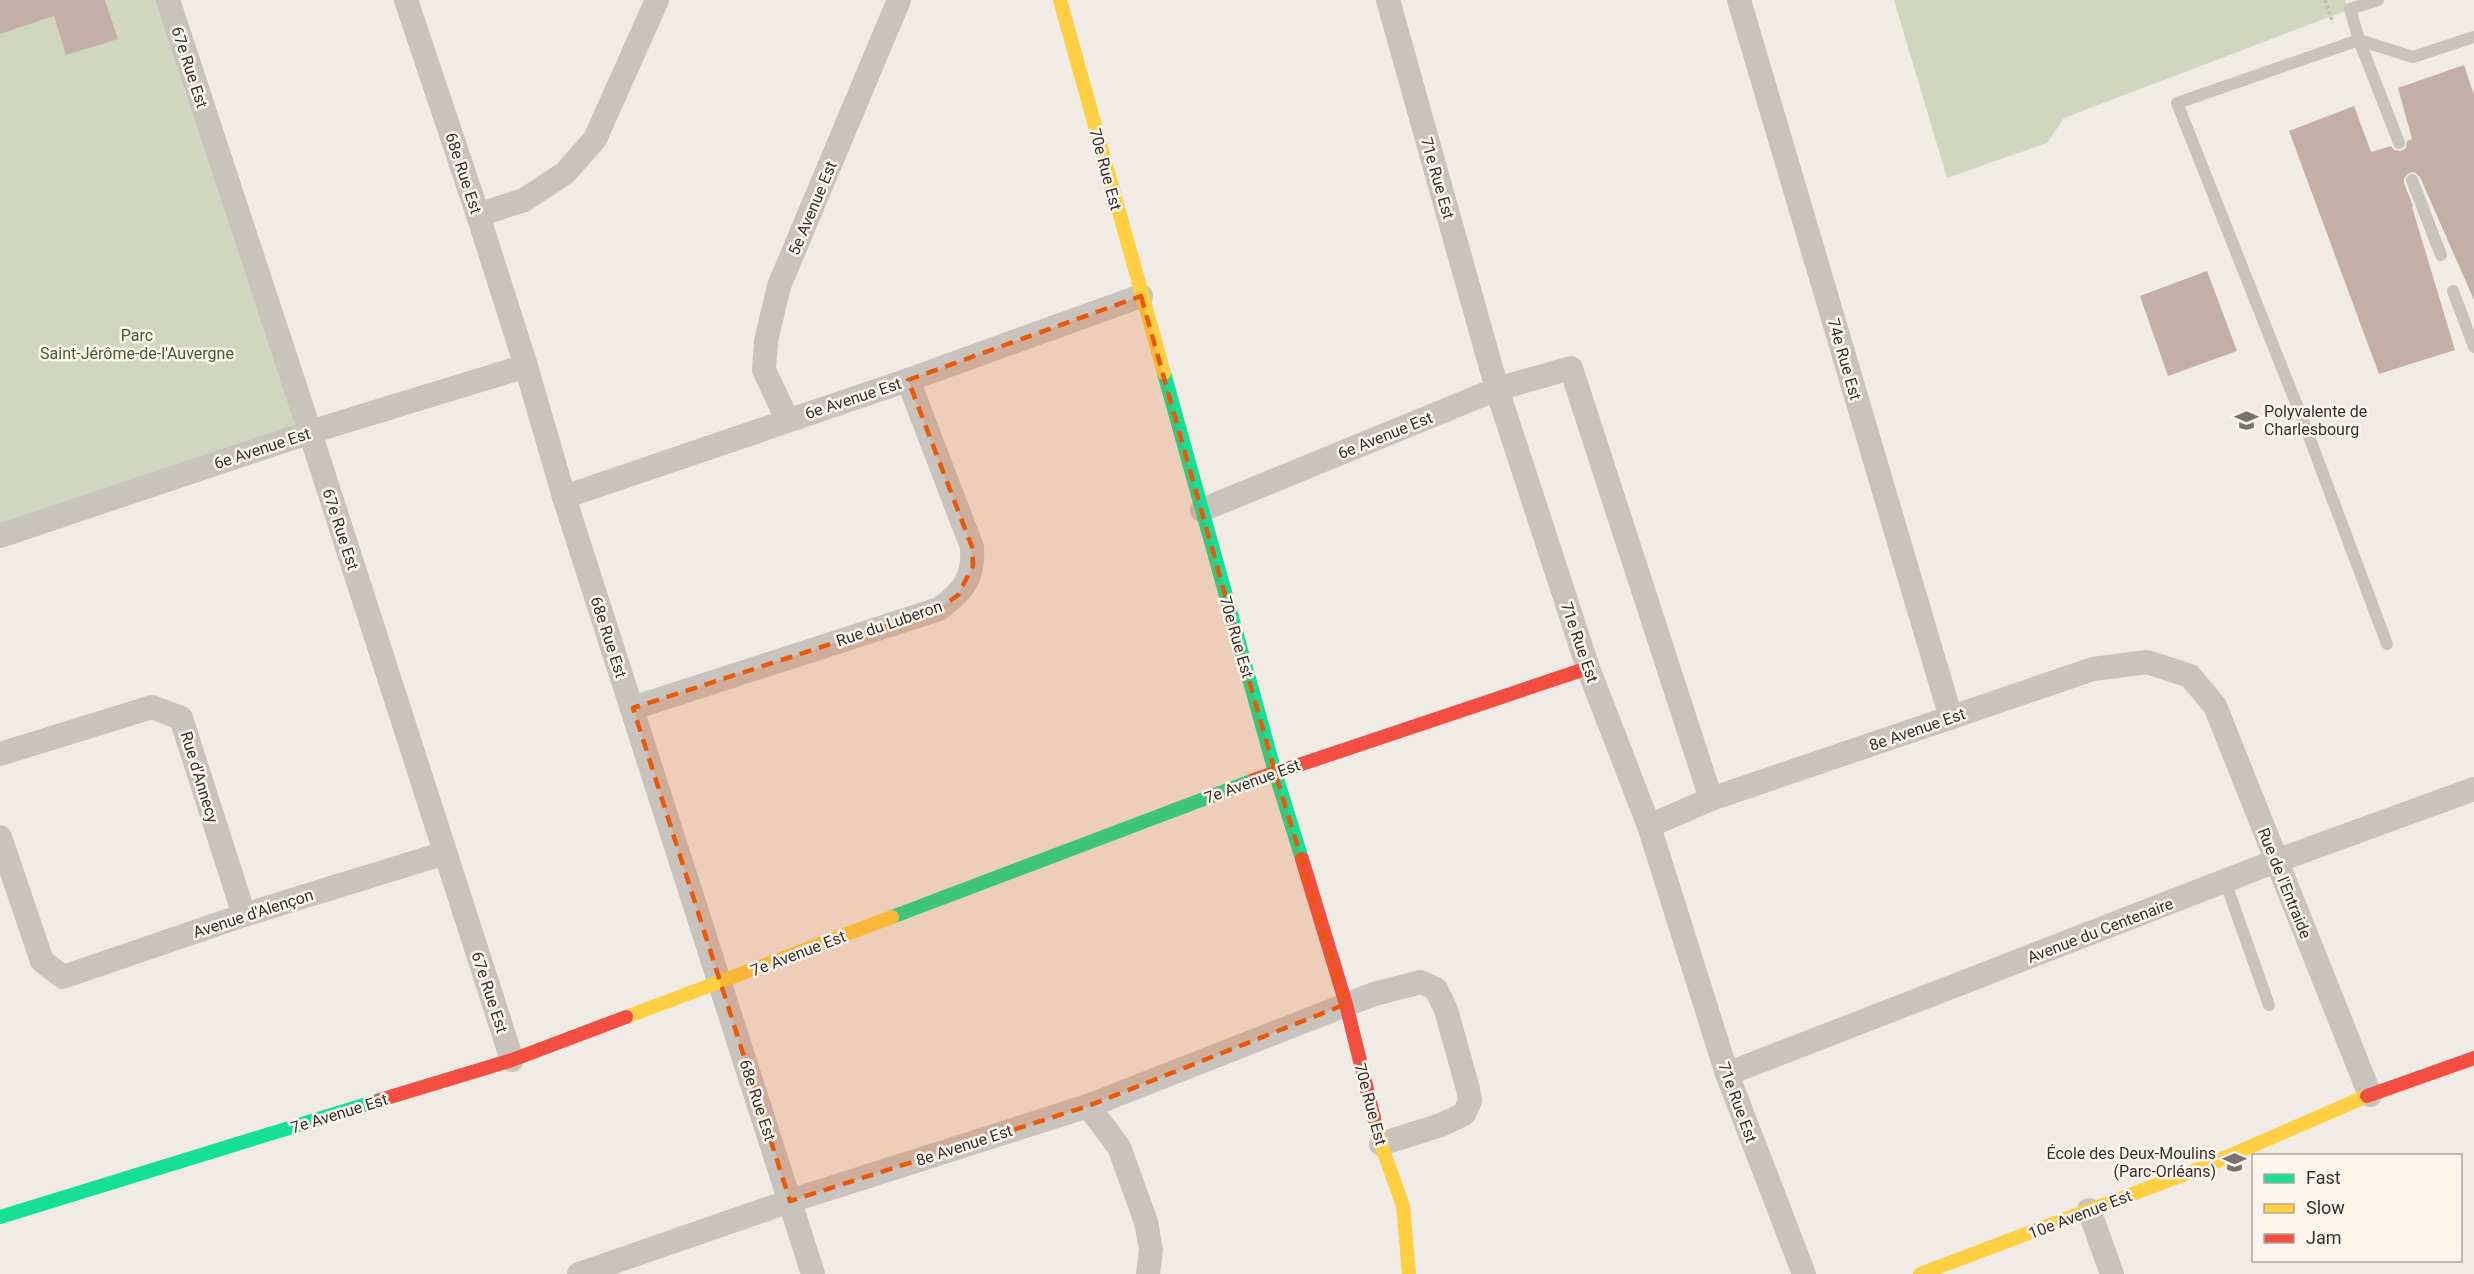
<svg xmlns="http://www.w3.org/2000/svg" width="2474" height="1274" viewBox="0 0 2474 1274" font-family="Roboto,sans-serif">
<rect width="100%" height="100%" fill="#f0ebe5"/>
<g fill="#d1d6bf">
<path d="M0 0H168L310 432 0 536Z"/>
<path d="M1894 0H2345L2348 10 2064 118 2047 143 1947 178Z"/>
</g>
<g fill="#c3afa7">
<path d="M0 0H105L118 39 66 55 54 16 0 34Z"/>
<path d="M2464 65 2474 95V300L2420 177 2414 172 2409 173 2404 178V183L2413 206 2412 207 2455 350 2379 374 2289 131 2354 106 2371 152 2391 146 2394 150 2401 151 2406 148 2407 141 2412 139 2398 88Z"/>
<path d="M2207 271 2237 351 2168 376 2140 296Z"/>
</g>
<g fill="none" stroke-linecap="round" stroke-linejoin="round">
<path stroke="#c2bbb6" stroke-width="4" stroke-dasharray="3 3" stroke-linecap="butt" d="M2325 0 2333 23"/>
<g stroke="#c9c3be" stroke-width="12">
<path d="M2378 0 2350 9 2359 40 2177 103 2302 418 2387 644"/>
<path d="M2359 40 2413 57 2474 37"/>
<path d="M2359 40 2399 143"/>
<path d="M2412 180 2441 255"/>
<path d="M2453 291 2474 347"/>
<path d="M2225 881 2269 1005"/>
</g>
<g stroke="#c9c3be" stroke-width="24">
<path d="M168 0 310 432 512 1060"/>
<path d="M406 0 478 215 526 366 564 497 813 1274"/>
<path d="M1388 0 1497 389 1588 668 1649 826 1727 1074 1804 1274"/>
<path d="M1739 0 1951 718"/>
<path d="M478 215 524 200 565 173 595 139 657 0"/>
<path d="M787 419 764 370 766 341 779 286 899 0"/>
<path d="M564 497 908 380 1141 296"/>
<path d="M1202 510 1497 389 1571 368 1711 799"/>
<path d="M0 536 310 432 526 366"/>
<path d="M633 708 939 609C964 591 974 578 972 547L908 380"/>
<path d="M0 754 152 707 181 718 244 915"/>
<path d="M1649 826 1711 799 2093 669 2147 662 2190 676 2215 706 2370 1095"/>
<path d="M0 837 42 961 63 977 244 915 445 853"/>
<path d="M1727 1074 2276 861 2474 789"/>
<path d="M1088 1106 1119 1147 1146 1222 1151 1250 1148 1274"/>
<path d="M2089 1210 2112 1274"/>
<path d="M579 1274 790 1201 1088 1106 1374 994 1421 982 1436 989 1446 1010 1468 1089 1470 1101 1464 1114 1441 1125 1381 1144"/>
</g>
<g stroke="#16e098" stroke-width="14">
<path d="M1164 373 1275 772 1302 859"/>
<path d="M892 917 1254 780"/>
<path d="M0 1217 380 1100"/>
</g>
<g stroke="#ffcf43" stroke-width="14">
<path d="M1060 0 1164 373"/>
<path d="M626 1017 892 917"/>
<path d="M1374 1118 1381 1144 1403 1206 1409 1274"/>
<path d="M1920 1274 2199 1169 2367 1096"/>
</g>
<g stroke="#f24e42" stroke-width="14">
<path d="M1254 780 1588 668"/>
<path d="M1302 859 1346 1004 1374 1118"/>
<path d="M2367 1096 2474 1058"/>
<path d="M380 1100 512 1060 626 1017"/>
</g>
</g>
<path fill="#e8590c" fill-opacity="0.2" stroke="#e8590c" stroke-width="4.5" stroke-dasharray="12 8" stroke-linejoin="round" d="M1141 296 1275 772 1346 1004 1088 1106 790 1201 633 708 939 609 958 595 973 566 972 547 908 380Z"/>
<defs>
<symbol id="school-bare" viewBox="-9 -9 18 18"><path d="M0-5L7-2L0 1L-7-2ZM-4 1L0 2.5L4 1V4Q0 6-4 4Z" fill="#7a716c" stroke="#fbf5ee" stroke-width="2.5" paint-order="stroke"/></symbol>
</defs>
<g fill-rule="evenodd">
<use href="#school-bare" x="2230" y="404" width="33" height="33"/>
<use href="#school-bare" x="2218" y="1146" width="33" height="33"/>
</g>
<g text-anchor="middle" stroke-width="5" stroke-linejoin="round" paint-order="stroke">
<g font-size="16" fill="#3b302b" stroke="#fbf5ee">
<text transform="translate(190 67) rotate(72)" y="6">67e Rue Est</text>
<text transform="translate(1106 169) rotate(75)" y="6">70e Rue Est</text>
<text transform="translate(464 173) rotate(72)" y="6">68e Rue Est</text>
<text transform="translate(1438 178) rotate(74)" y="6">71e Rue Est</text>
<text transform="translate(812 208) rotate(-67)" y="6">5e Avenue Est</text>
<text transform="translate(1845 359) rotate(74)" y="6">74e Rue Est</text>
<text transform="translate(853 398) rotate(-18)" y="6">6e Avenue Est</text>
<text transform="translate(1385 435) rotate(-22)" y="6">6e Avenue Est</text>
<text transform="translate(262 448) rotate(-18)" y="6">6e Avenue Est</text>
<text transform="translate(341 529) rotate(72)" y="6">67e Rue Est</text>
<text transform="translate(889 623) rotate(-19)" y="6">Rue du Luberon</text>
<text transform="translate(609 637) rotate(72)" y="6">68e Rue Est</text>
<text transform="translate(1237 637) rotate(74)" y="6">70e Rue Est</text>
<text transform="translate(1580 642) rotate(71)" y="6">71e Rue Est</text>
<text transform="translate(1917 729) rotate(-19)" y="6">8e Avenue Est</text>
<text transform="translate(200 777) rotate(73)" y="6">Rue d'Annecy</text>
<text transform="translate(1252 781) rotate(-20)" y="6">7e Avenue Est</text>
<text transform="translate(2285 883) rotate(68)" y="6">Rue de l'Entraide</text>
<text transform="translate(253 913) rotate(-18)" y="6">Avenue d'Alençon</text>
<text transform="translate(2100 930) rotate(-21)" y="6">Avenue du Centenaire</text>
<text transform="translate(798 953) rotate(-21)" y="6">7e Avenue Est</text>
<text transform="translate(490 992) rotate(72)" y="6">67e Rue Est</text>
<text transform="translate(758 1100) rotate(72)" y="6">68e Rue Est</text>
<text transform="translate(1738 1102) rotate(70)" y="6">71e Rue Est</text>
<text transform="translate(1371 1104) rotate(75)" y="6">70e Rue Est</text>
<text transform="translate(339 1113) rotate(-17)" y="6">7e Avenue Est</text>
<text transform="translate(964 1145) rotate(-18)" y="6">8e Avenue Est</text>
<text transform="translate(2080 1214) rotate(-21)" y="6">10e Avenue Est</text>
</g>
<g font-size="16" fill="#4a5a2e" stroke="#fbf5ee">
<text x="137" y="341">Parc<tspan x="137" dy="18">Saint-Jérôme-de-l'Auvergne</tspan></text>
</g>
<g font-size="16" fill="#3b302b" stroke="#fbf5ee" text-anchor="start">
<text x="2264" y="417">Polyvalente de<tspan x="2264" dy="18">Charlesbourg</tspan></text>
<text x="2216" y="1159" text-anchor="end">École des Deux-Moulins<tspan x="2216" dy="18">(Parc-Orléans)</tspan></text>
</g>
</g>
<rect x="2252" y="1154" width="210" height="108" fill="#fbf5ee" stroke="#aea6a0" stroke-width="1.5"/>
<rect x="2264" y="1174" width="30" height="9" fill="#16e098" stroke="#aea6a0" stroke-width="1.5"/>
<text x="2306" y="1184" font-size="18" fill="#3b302b">Fast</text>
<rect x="2264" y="1204" width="30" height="9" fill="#ffcf43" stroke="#aea6a0" stroke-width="1.5"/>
<text x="2306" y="1214" font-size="18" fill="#3b302b">Slow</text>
<rect x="2264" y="1234" width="30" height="9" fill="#f24e42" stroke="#aea6a0" stroke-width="1.5"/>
<text x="2306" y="1244" font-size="18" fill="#3b302b">Jam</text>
</svg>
